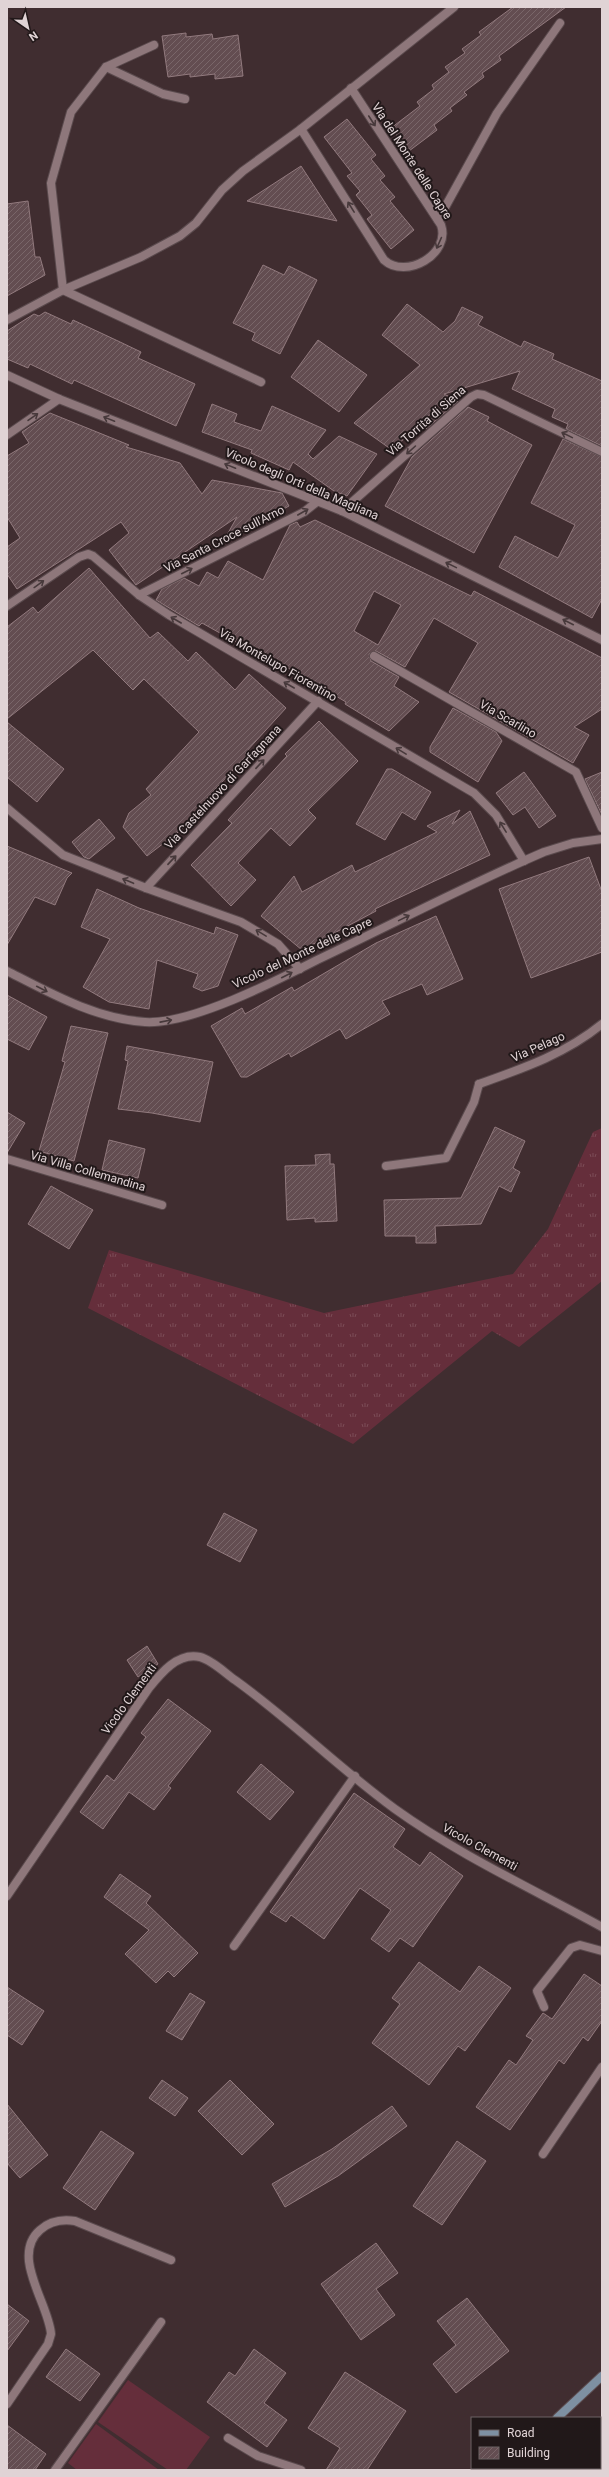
<svg xmlns="http://www.w3.org/2000/svg" width="609" height="2477" viewBox="0 0 609 2477" font-family="Roboto,sans-serif">
<defs>
<pattern id="grass-tufts" width="24" height="20" patternUnits="userSpaceOnUse"><rect width="24" height="20" fill="#652e3b"/><path d="M3 7l-1-3M5 7V3M7 7l1-3M15 17l-1-3M17 17v-4M19 17l1-3" fill="none" stroke="#7b4b56"/></pattern>
<pattern id="building-hatch" width="6" height="6" patternUnits="userSpaceOnUse"><rect width="6" height="6" fill="#634d51"/><path d="M-1 1l2-2M0 6l6-6M5 7l2-2" fill="none" stroke="#796669"/></pattern>
</defs>
<rect width="100%" height="100%" fill="#402d30"/>
<path fill="url(#grass-tufts)" d="M602 1128V1281L519 1347 492 1331 353 1444 88 1308 109 1250 324 1313 513 1274 548 1229 593 1132Z"/>
<g fill="#652e3b">
<path d="M128 2380 210 2437 186 2470H168L98 2422Z"/>
<path d="M96 2424 159 2470H77L68 2463Z"/>
</g>
<g fill="url(#building-hatch)" stroke="#927a7e" fill-rule="evenodd">
<path d="M513 7H566L499 56 501 60 482 73 484 77 464 92 467 95 450 108 452 111 434 125 437 130 409 151 391 128 420 106 417 102 434 89 432 85 449 72 445 67 465 53 462 49 481 35 479 32Z"/>
<path d="M186 33V37L212 34 213 39 238 35 243 76 215 79V74L190 77V74L168 77 162 36Z"/>
<path d="M347 119 376 155 371 159 385 176 380 180 395 197 390 201 414 230 391 249 367 219 372 215 356 195 360 191 347 176 352 173 324 137Z"/>
<path d="M301 166 337 221 247 201Z"/>
<path d="M28 201 35 257H40L45 275 7 296V204Z"/>
<path d="M263 265 284 275 289 266 317 280 280 354 252 340 255 333 233 323Z"/>
<path d="M407 304 443 332 455 321 462 307 483 317 478 325 521 347 524 341 554 354 552 359 602 381V446L566 429 568 424 552 417 555 409 512 389 520 371 444 394 458 401 426 429 438 407 392 450 354 423 420 365 382 335Z"/>
<path d="M45 312 71 324 73 320 118 341 141 352 138 358 195 384 176 426 74 380 72 384 30 364 28 368 7 359V331L34 314 39 316Z"/>
<path d="M318 340 367 375 339 412 291 377Z"/>
<path d="M212 404 237 414 234 422 261 431 272 406 326 430 308 454 313 459 339 436 377 454 347 496 334 491 293 462 289 470 251 453 252 450 202 432Z"/>
<path d="M468 407 489 417 487 421 532 445 474 553 385 506 412 457Z"/>
<path d="M50 413 129 445 126 447 180 463 202 494 212 480 282 493 289 506 223 542 237 517 136 585 109 550 129 533 121 522 17 589 7 574V547L20 538 7 517V456L29 443 22 432Z"/>
<path d="M563 439 602 457V599L592 618 499 567 515 536 558 558 575 525 531 503Z"/>
<path d="M315 520 471 596 474 591 602 658V709L574 727 589 735 573 763 449 692 478 643 434 618 405 667 376 651 369 654 371 661 399 677 394 686 419 702 389 731 345 704 346 702 247 644 245 647 202 623 199 626 156 600 162 589 184 578 199 586 207 572 218 578 228 561 263 580 290 525 297 522 300 527ZM374 591 401 605 378 645 354 631Z"/>
<path d="M89 568 150 638 158 632 188 661 196 652 235 690 249 674 286 708 245 753 247 755 207 798 209 801 186 826 147 856 123 827 129 813 151 795 146 789 199 732 144 679 133 690 93 650 7 719V627L33 607 38 613Z"/>
<path d="M453 708 496 732 502 741 478 782 430 752V747Z"/>
<path d="M319 721 358 761 308 810 316 818 290 846 271 828 238 863 256 880 231 906 191 865 232 823 228 820 287 756 285 754Z"/>
<path d="M7 722 64 769 37 802 7 777Z"/>
<path d="M387 769H392L431 792 415 820 402 812 385 840 356 824Z"/>
<path d="M524 772 556 816 539 828 525 807 513 815 496 793Z"/>
<path d="M602 772V815L585 779Z"/>
<path d="M460 810 452 824 470 811 490 855 375 909 376 911 302 950 261 916 294 876 302 892 352 865 355 872 437 832 427 826Z"/>
<path d="M99 819 115 838 89 859 84 857 72 842Z"/>
<path d="M7 846 72 873 67 878 55 905 35 897 7 945Z"/>
<path d="M589 857 602 892V952L531 978 499 889Z"/>
<path d="M97 889 139 908 214 934 216 927 238 935 218 986 202 991 193 987 198 974 157 960 149 1009 109 1002 83 987 110 939 81 927Z"/>
<path d="M436 916 463 979 427 995 422 984 382 1001 390 1014 346 1039 340 1029 291 1057 289 1053 247 1077H241L211 1026 242 1008 245 1014 292 987 294 991 376 943Z"/>
<path d="M7 995 47 1017 29 1050 7 1039Z"/>
<path d="M71 1026 108 1033 74 1161 39 1151 65 1062 62 1061Z"/>
<path d="M127 1046 213 1062 200 1122 152 1113 118 1109 128 1061 125 1060Z"/>
<path d="M7 1112 25 1123 7 1153Z"/>
<path d="M495 1127 525 1141 513 1168 520 1172 511 1192 499 1186 481 1224 435 1226 436 1243H416V1236H385L384 1200 461 1198Z"/>
<path d="M109 1140 145 1149 138 1178 102 1170Z"/>
<path d="M330 1154V1164H334L337 1221 315 1222V1218L287 1220 285 1166 316 1165 315 1155Z"/>
<path d="M51 1186 93 1210 69 1249 28 1224Z"/>
<path d="M224 1513 257 1530 240 1562 207 1545Z"/>
<path d="M147 1646 158 1664 138 1677 127 1660Z"/>
<path d="M168 1699 211 1731 168 1786 171 1788 154 1810 129 1792 103 1829 80 1812 107 1775 114 1781 146 1737 141 1733Z"/>
<path d="M261 1764 294 1792 270 1820 237 1792Z"/>
<path d="M354 1793 405 1829 393 1847 420 1866 430 1852 463 1876 413 1947 400 1938 389 1952 371 1939 391 1910 360 1888 324 1939 291 1915 286 1922 270 1912Z"/>
<path d="M120 1874 151 1896 146 1903 198 1953 174 1977 168 1971 156 1983 125 1954 149 1930 104 1897Z"/>
<path d="M419 1962 460 1992 479 1966 511 1988 465 2051 458 2046 429 2085 372 2043 400 2004 392 1998Z"/>
<path d="M584 1974 602 1986V2021L588 2041 583 2037 564 2064 559 2060 510 2130 476 2107 509 2060 516 2065 533 2040 526 2036 543 2013 552 2019Z"/>
<path d="M7 1987 44 2011 22 2045 7 2035Z"/>
<path d="M190 1993 205 2002 182 2040 166 2031Z"/>
<path d="M162 2080 188 2098 175 2116 149 2098Z"/>
<path d="M230 2080 274 2124 242 2155 198 2111Z"/>
<path d="M7 2104 48 2155 20 2178 7 2163Z"/>
<path d="M392 2106 407 2126 338 2176 285 2207 272 2184 332 2149Z"/>
<path d="M101 2131 134 2153 95 2210 63 2188Z"/>
<path d="M457 2141 486 2161 442 2225 413 2206Z"/>
<path d="M376 2243 398 2273 376 2289 395 2315 361 2340 321 2284Z"/>
<path d="M467 2298 509 2351 456 2393 433 2364 456 2345 437 2321Z"/>
<path d="M7 2304 29 2321 7 2351Z"/>
<path d="M66 2349 100 2374 80 2401 46 2377Z"/>
<path d="M254 2349 286 2373 264 2403 287 2420 267 2447 207 2402 229 2372 235 2376Z"/>
<path d="M345 2372 406 2411 367 2470H326L340 2448 308 2428Z"/>
<path d="M7 2425 46 2454 35 2470H7Z"/>
</g>
<g fill="none" stroke-linecap="round" stroke-linejoin="round">
<defs>
<g id="service">
<path d="M106 67 163 94 185 99"/>
<path d="M438 220 497 113 560 23"/>
<path d="M63 290 51 183 71 112 106 67 154 45"/>
<path d="M386 1166 446 1158 474 1102 479 1084"/>
<path d="M544 2007 537 1991 571 1948 580 1945 602 1951"/>
<path d="M543 2154 602 2067"/>
<path d="M228 2438 258 2456 301 2470"/>
<path d="M55 2470 161 2322"/>
</g>
<g id="minor">
<path d="M301 129 384 260C406 280 451 254 441 225L351 88"/>
<path d="M63 290 141 257 180 236 196 223 222 190 243 171 301 129 454 7"/>
<path d="M7 320 63 290 261 382"/>
<path d="M7 375 59 399 342 511 602 640"/>
<path d="M7 435 59 399"/>
<path d="M342 511 471 397 477 394 484 395 602 452"/>
<path d="M139 595 304 512 318 501"/>
<path d="M7 606 79 557 88 554 93 556 139 595 169 615 474 793 496 815 524 861"/>
<path d="M374 656 576 772 602 828"/>
<path d="M7 808 63 855 146 888 241 922 278 944 300 969"/>
<path d="M146 888 318 701"/>
<path d="M7 971C50 993 96 1019 145 1022 190 1025 276 981 317 960 393 924 467 885 544 852L573 843 602 839"/>
<path d="M479 1084C524 1068 565 1054 602 1024"/>
<path d="M7 1159 162 1205"/>
<path d="M7 1896 149 1688C161 1673 178 1652 200 1657 212 1660 225 1673 235 1680 291 1720 340 1769 395 1809 459 1855 533 1889 602 1927"/>
<path d="M234 1946 355 1776"/>
<path d="M7 2404 48 2344 51 2334C49 2304 10 2256 40 2230 50 2221 62 2219 75 2221L171 2260"/>
</g>
<g id="secondary">
<path d="M557 2418 602 2376"/>
<path d="M502 2470 504 2468"/>
</g>
</defs>
<use href="#service" stroke="#5a4a4d" stroke-width="10"/>
<use href="#minor" stroke="#5a4a4d" stroke-width="10"/>
<use href="#secondary" stroke="#5a4a4d" stroke-width="10"/>
<use href="#service" stroke="#8e777b" stroke-width="8"/>
<use href="#minor" stroke="#8e777b" stroke-width="8"/>
<use href="#secondary" stroke="#7e90a2" stroke-width="8"/>
</g>
<defs><path id="oneway-shaft" d="M-6 0H5M1.5-3L5.5 0L1.5 3" fill="none" stroke-width="1.6" stroke-linecap="round" stroke-linejoin="round"/></defs>
<g stroke="#47393b">
<use href="#oneway-shaft" transform="translate(372 121) rotate(57)"/>
<use href="#oneway-shaft" transform="translate(351 207) rotate(-122)"/>
<use href="#oneway-shaft" transform="translate(439 243) rotate(114)"/>
<use href="#oneway-shaft" transform="translate(33 417) rotate(-35)"/>
<use href="#oneway-shaft" transform="translate(109 419) rotate(-158)"/>
<use href="#oneway-shaft" transform="translate(567 435) rotate(-154)"/>
<use href="#oneway-shaft" transform="translate(411 450) rotate(138)"/>
<use href="#oneway-shaft" transform="translate(230 466) rotate(-158)"/>
<use href="#oneway-shaft" transform="translate(303 512) rotate(-30)"/>
<use href="#oneway-shaft" transform="translate(451 565) rotate(-154)"/>
<use href="#oneway-shaft" transform="translate(187 571) rotate(-27)"/>
<use href="#oneway-shaft" transform="translate(39 584) rotate(-36)"/>
<use href="#oneway-shaft" transform="translate(176 620) rotate(-150)"/>
<use href="#oneway-shaft" transform="translate(568 622) rotate(-153)"/>
<use href="#oneway-shaft" transform="translate(289 685) rotate(-150)"/>
<use href="#oneway-shaft" transform="translate(401 751) rotate(-149)"/>
<use href="#oneway-shaft" transform="translate(260 764) rotate(-47)"/>
<use href="#oneway-shaft" transform="translate(503 827) rotate(-122)"/>
<use href="#oneway-shaft" transform="translate(172 860) rotate(-47)"/>
<use href="#oneway-shaft" transform="translate(128 881) rotate(-157)"/>
<use href="#oneway-shaft" transform="translate(404 918) rotate(-26)"/>
<use href="#oneway-shaft" transform="translate(261 933) rotate(-149)"/>
<use href="#oneway-shaft" transform="translate(287 975) rotate(-27)"/>
<use href="#oneway-shaft" transform="translate(42 989) rotate(27)"/>
<use href="#oneway-shaft" transform="translate(166 1021) rotate(-11)"/>
</g>
<g text-anchor="middle" stroke-width="4" stroke-linejoin="round" paint-order="stroke">
<g font-size="12" fill="#e0d3d5" stroke="#211819">
<text transform="translate(412 161) rotate(57)" y="4">Via del Monte delle Capre</text>
<text transform="translate(426 421) rotate(-41)" y="4">Via Torrita di Siena</text>
<text transform="translate(302 484) rotate(23)" y="4">Vicolo degli Orti della Magliana</text>
<text transform="translate(224 539) rotate(-27)" y="4">Via Santa Croce sull'Arno</text>
<text transform="translate(278 665) rotate(30)" y="4">Via Montelupo Fiorentino</text>
<text transform="translate(508 719) rotate(30)" y="4">Via Scarlino</text>
<text transform="translate(223 787) rotate(-47)" y="4">Via Castelnuovo di Garfagnana</text>
<text transform="translate(302 953) rotate(-25)" y="4">Vicolo del Monte delle Capre</text>
<text transform="translate(538 1047) rotate(-24)" y="4">Via Pelago</text>
<text transform="translate(88 1171) rotate(16)" y="4">Via Villa Collemandina</text>
<text transform="translate(129 1699) rotate(-54)" y="4">Vicolo Clementi</text>
<text transform="translate(480 1847) rotate(29)" y="4">Vicolo Clementi</text>
</g>
</g>
<rect width="609" height="2477" fill="none" stroke="#e0d3d5" stroke-width="16"/>
<rect x="471" y="2417" width="130" height="52" fill="#211819" stroke="#6d6364"/>
<rect x="479" y="2430" width="20" height="6" fill="#7e90a2" stroke="#6d6364"/>
<text x="507" y="2437" font-size="12" fill="#e0d3d5">Road</text>
<rect x="479" y="2447" width="20" height="12" fill="url(#building-hatch)" stroke="#6d6364"/>
<text x="507" y="2457" font-size="12" fill="#e0d3d5">Building</text>
<g transform="translate(28 28) rotate(146)" stroke="#211819" stroke-width="3" paint-order="stroke">
<path d="M0-3L7 15L0 10L-7 15Z" fill="#e0d3d5"/>
<text y="-6" font-size="11" font-weight="bold" text-anchor="middle" fill="#e0d3d5">N</text>
</g>
</svg>
